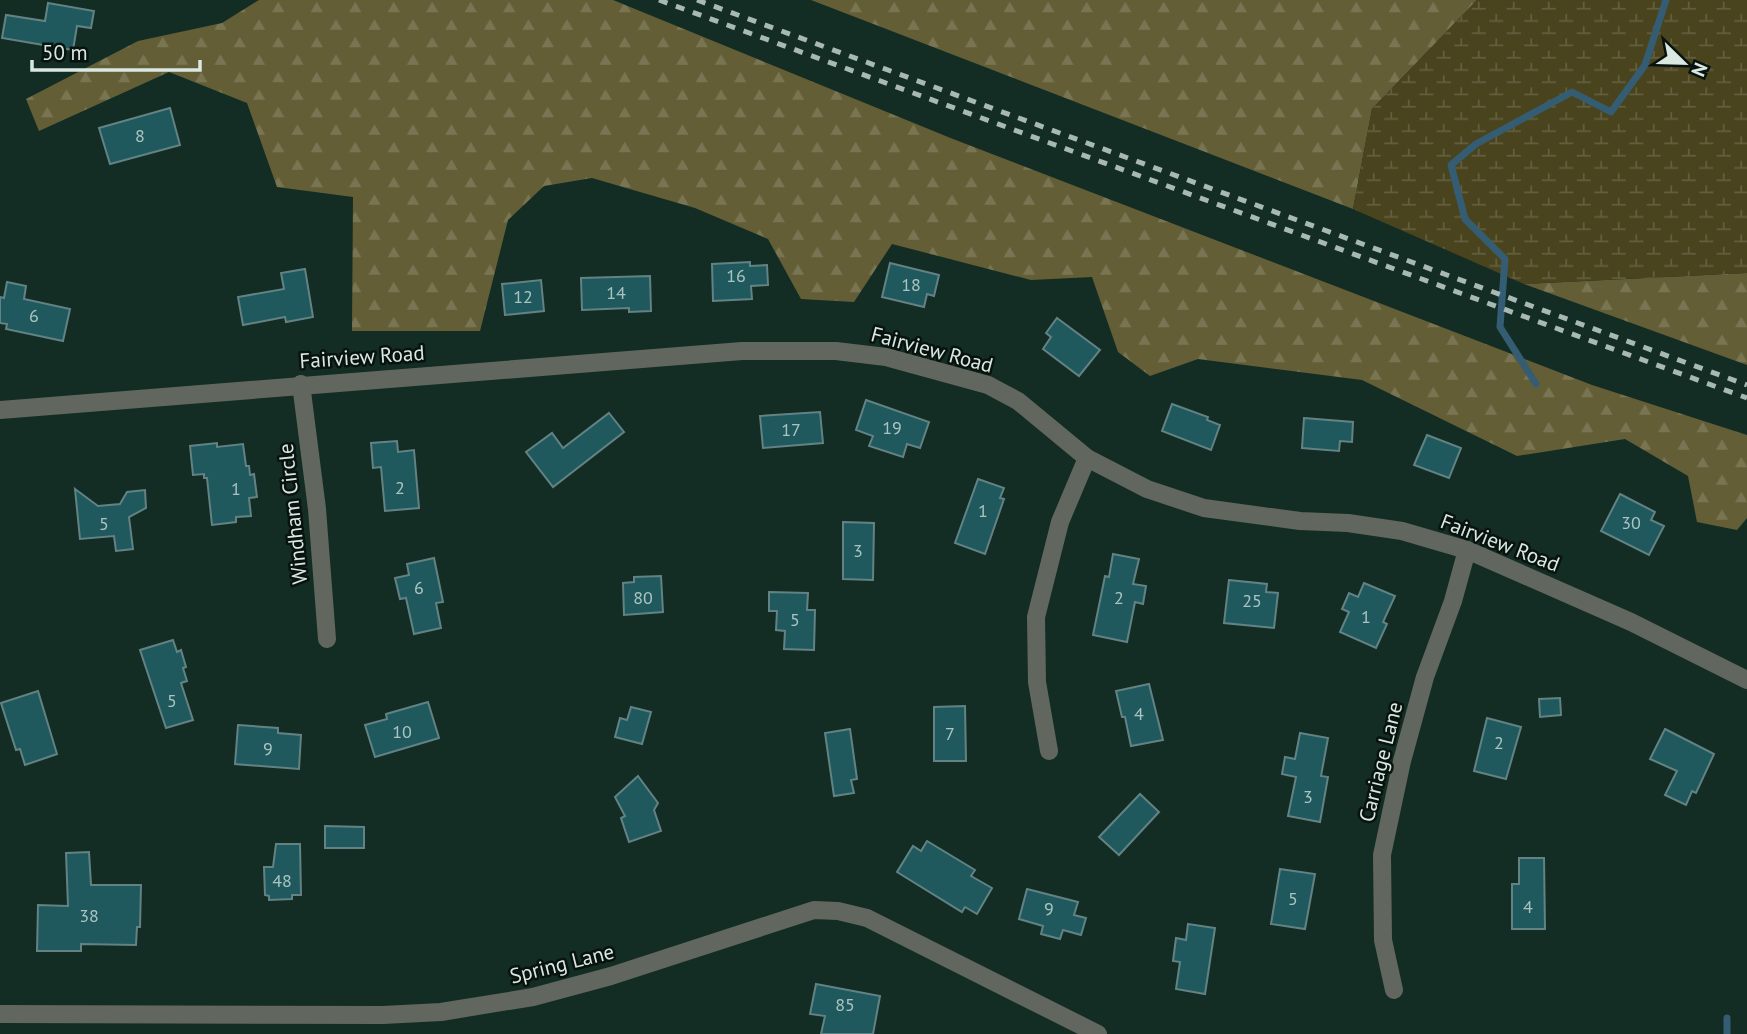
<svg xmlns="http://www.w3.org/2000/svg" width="1747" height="1034" viewBox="0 0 1747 1034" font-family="'PT Sans',sans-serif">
<defs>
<pattern id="forest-firs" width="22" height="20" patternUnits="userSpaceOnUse" patternTransform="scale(1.75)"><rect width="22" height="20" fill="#635e36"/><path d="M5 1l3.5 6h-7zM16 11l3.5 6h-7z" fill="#797553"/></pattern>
<pattern id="wetland-marsh" width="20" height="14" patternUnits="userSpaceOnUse" patternTransform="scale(1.75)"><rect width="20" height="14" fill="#49441e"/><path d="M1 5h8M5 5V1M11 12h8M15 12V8" fill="none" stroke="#635f3e"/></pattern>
</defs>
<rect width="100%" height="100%" fill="#132d24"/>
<g fill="url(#forest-firs)">
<path d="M259 0H613L953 139 1592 385 1747 435V518L1737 530 1697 522 1688 476 1625 439 1517 456 1362 380 1198 359 1150 376 1118 352 1092 277 1031 280 892 244 854 302 801 299 768 239 695 208 592 178 544 186 508 220 480 331H352L353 197 277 187 247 103 169 72 39 131 26 99 138 41 222 23Z"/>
<path d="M811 0H1477L1372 109 1353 209Z"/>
<path d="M1747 273V365L1524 284Z"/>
</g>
<path fill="url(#wetland-marsh)" d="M1477 0H1747V273L1524 284 1353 209 1372 109Z"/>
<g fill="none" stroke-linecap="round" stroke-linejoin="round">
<g stroke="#345d74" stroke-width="7">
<path d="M1536 384 1500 327 1505 259 1465 219 1451 165 1476 144 1572 92 1611 112 1645 65 1666 0"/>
<path d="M1727 1034V1018"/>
</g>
</g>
<g fill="#1f595d" stroke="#628284" stroke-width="2">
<path d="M48 3 94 11 91 28 77 26 73 50 2 38 6 15 45 21Z"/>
<path d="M170 108 180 145 110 164 99 128Z"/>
<path d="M750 262V266L767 265 768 285 751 286 752 299 713 301 712 264Z"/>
<path d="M890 263 939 275 934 296 927 294 924 307 882 297Z"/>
<path d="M305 269 313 317 286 322 285 317 243 325 238 297 284 289 281 273Z"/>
<path d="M650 276 651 311 629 312V308L582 310 581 278Z"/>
<path d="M541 280 544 311 505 315 502 284Z"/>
<path d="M7 282 26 286 24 299 70 309 63 341 6 329 7 324 0 323V297L4 298Z"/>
<path d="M1057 318 1100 350 1079 376 1043 349 1051 337 1046 333Z"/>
<path d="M866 400 929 422 920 448 907 444 903 457 869 446 873 436 856 430Z"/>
<path d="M1172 404 1208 417 1207 420 1220 425 1211 450 1162 431Z"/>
<path d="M820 412 823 443 763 448 760 416Z"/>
<path d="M609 413 624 432 553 487 526 452 552 433 563 448Z"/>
<path d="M1304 418 1353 422 1352 442 1340 441 1339 451 1302 448Z"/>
<path d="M1427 435 1461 448 1449 478 1414 465Z"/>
<path d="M397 441 398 452 414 450 419 508 385 511 381 467 373 468 371 443Z"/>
<path d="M217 443V447L243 444 246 466H249L250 475 254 474 257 497 249 498 251 516 236 517V522L212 525 207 478H204V474L193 475 190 446Z"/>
<path d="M978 479 1004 488 1000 498 1004 499 985 554 955 543Z"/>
<path d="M75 489 98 506 120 504 127 492 145 490 146 508 129 517 133 549 116 551 114 536 80 539Z"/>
<path d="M1620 494 1655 512 1651 520 1664 526 1649 555 1601 531Z"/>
<path d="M843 522 874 523 873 580 843 579Z"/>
<path d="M1113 554 1139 559 1133 584 1146 586 1143 604 1135 602 1127 642 1093 635 1105 576 1109 577Z"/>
<path d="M434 558 443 602 436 603 441 628 414 634 406 598 400 599 395 578 409 575 407 564Z"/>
<path d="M661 576 663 612 624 615 623 583 634 582V577Z"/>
<path d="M1229 580 1267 584 1266 592 1278 593 1274 628 1224 623Z"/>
<path d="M1364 583 1395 596 1383 622 1387 624 1376 648 1340 632 1349 612 1342 609 1349 593 1358 597Z"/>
<path d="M769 592 808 593 807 610H815L814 650 784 649 785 631 776 630 777 611H769Z"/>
<path d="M173 640 177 652 181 650 186 667 183 668 187 681 181 683 193 720 166 728 140 650Z"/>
<path d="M1149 684 1163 740 1131 746 1125 717H1122L1116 691Z"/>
<path d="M38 691 57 754 25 765 20 749 16 750 1 703Z"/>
<path d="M1560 698 1561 715 1540 717 1539 699Z"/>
<path d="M428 702 439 738 375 757 365 725 387 719 386 714Z"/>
<path d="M965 706 966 761H934V707Z"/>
<path d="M631 707 651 712 642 744 615 737 620 718 627 720Z"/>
<path d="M1487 718 1521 727 1506 779 1474 771Z"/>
<path d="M238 725 278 728V733L301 735 299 769 235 764Z"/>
<path d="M850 729 857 779 851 780 854 793 834 796 825 733Z"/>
<path d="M1665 729 1714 754 1696 793 1692 791 1686 805 1665 795 1677 771 1650 759Z"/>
<path d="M1300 733 1328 738 1321 776 1328 777 1320 822 1288 816 1296 777 1282 774 1285 757 1295 759Z"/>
<path d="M638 776 658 803 654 810 661 831 629 842 621 818 625 816 615 797Z"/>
<path d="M1140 794 1159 812 1119 855 1099 837Z"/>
<path d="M325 826 364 827V848H325Z"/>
<path d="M927 841 975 870 971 876 992 888 977 914 965 907 962 912 897 872 913 846 921 851Z"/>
<path d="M276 844H300L301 895H292V899L269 900V896L265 895 264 867H273Z"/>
<path d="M89 852 91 885H141L140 927H137L136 945 81 944V951H37L38 905 68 906 66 853Z"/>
<path d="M1519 858H1544L1545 929H1512V884H1519Z"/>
<path d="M1280 869 1315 874 1305 929 1271 924Z"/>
<path d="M1027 889 1078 902 1074 915 1086 918 1081 935 1063 930 1060 939 1041 934 1043 926 1019 919Z"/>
<path d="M1188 924 1215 928 1205 994 1176 989 1180 962 1173 961 1176 938 1186 940Z"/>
<path d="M816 984 880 996 873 1034H821L825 1016 810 1014Z"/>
</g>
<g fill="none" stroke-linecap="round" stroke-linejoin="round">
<g stroke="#61675e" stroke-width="18">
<path d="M301 384 317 509 327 639"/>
<path d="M0 410 742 351H836L886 357 988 385 1018 401 1087 458 1147 489 1204 508 1300 521 1348 523 1402 531 1467 550 1631 622 1747 680"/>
<path d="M1049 751 1037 682 1036 617 1060 522 1087 458"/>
<path d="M1394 990 1383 940 1382 855 1402 761 1425 677 1453 601 1467 550"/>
<path d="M0 1014 383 1015 441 1012 533 997 611 976 814 910 838 911 867 918 1098 1034"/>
</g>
<g stroke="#a8b9b3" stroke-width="5" stroke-dasharray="9 9" stroke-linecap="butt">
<path d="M659 0 1747 398"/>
<path d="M697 0 1747 385"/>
</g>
</g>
<g text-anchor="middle" stroke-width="5" stroke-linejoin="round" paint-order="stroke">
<g font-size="18" fill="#abc4c1">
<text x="140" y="142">8</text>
<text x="736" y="282">16</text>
<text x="911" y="291">18</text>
<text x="616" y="299">14</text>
<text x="523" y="303">12</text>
<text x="34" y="322">6</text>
<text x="892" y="434">19</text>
<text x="791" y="436">17</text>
<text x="400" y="494">2</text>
<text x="236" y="495">1</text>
<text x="983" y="517">1</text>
<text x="1631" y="529">30</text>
<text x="104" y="530">5</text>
<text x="858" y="557">3</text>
<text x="419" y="594">6</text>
<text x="643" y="604">80</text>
<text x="1119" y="604">2</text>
<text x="1252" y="607">25</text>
<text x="1366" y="623">1</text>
<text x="795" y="626">5</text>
<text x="172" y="707">5</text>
<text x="1139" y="720">4</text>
<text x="402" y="738">10</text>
<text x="950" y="740">7</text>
<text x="1499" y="749">2</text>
<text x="268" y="755">9</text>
<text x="1308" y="803">3</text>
<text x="282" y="887">48</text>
<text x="1293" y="905">5</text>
<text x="1528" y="913">4</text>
<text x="1049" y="915">9</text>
<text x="89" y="922">38</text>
<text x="845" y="1011">85</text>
</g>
<g font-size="21" fill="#dae8e2" stroke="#08120e">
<text transform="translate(932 350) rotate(15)" y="7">Fairview Road</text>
<text transform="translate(362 357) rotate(-4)" y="7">Fairview Road</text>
<text transform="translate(293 514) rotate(-96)" y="7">Windham Circle</text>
<text transform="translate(1500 543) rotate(21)" y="7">Fairview Road</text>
<text transform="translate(1381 762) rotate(-76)" y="7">Carriage Lane</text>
<text transform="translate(562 964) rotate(-14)" y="7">Spring Lane</text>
</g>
</g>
<g transform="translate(1684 63) rotate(113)" stroke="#08120e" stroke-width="5" paint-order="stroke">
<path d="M0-5L12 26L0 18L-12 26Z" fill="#dae8e2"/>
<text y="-10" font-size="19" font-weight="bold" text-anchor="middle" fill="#dae8e2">N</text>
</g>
<path d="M32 60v10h168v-10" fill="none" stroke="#dae8e2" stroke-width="3.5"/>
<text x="42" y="60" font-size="21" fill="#dae8e2" stroke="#08120e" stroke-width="5" paint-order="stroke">50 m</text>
</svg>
